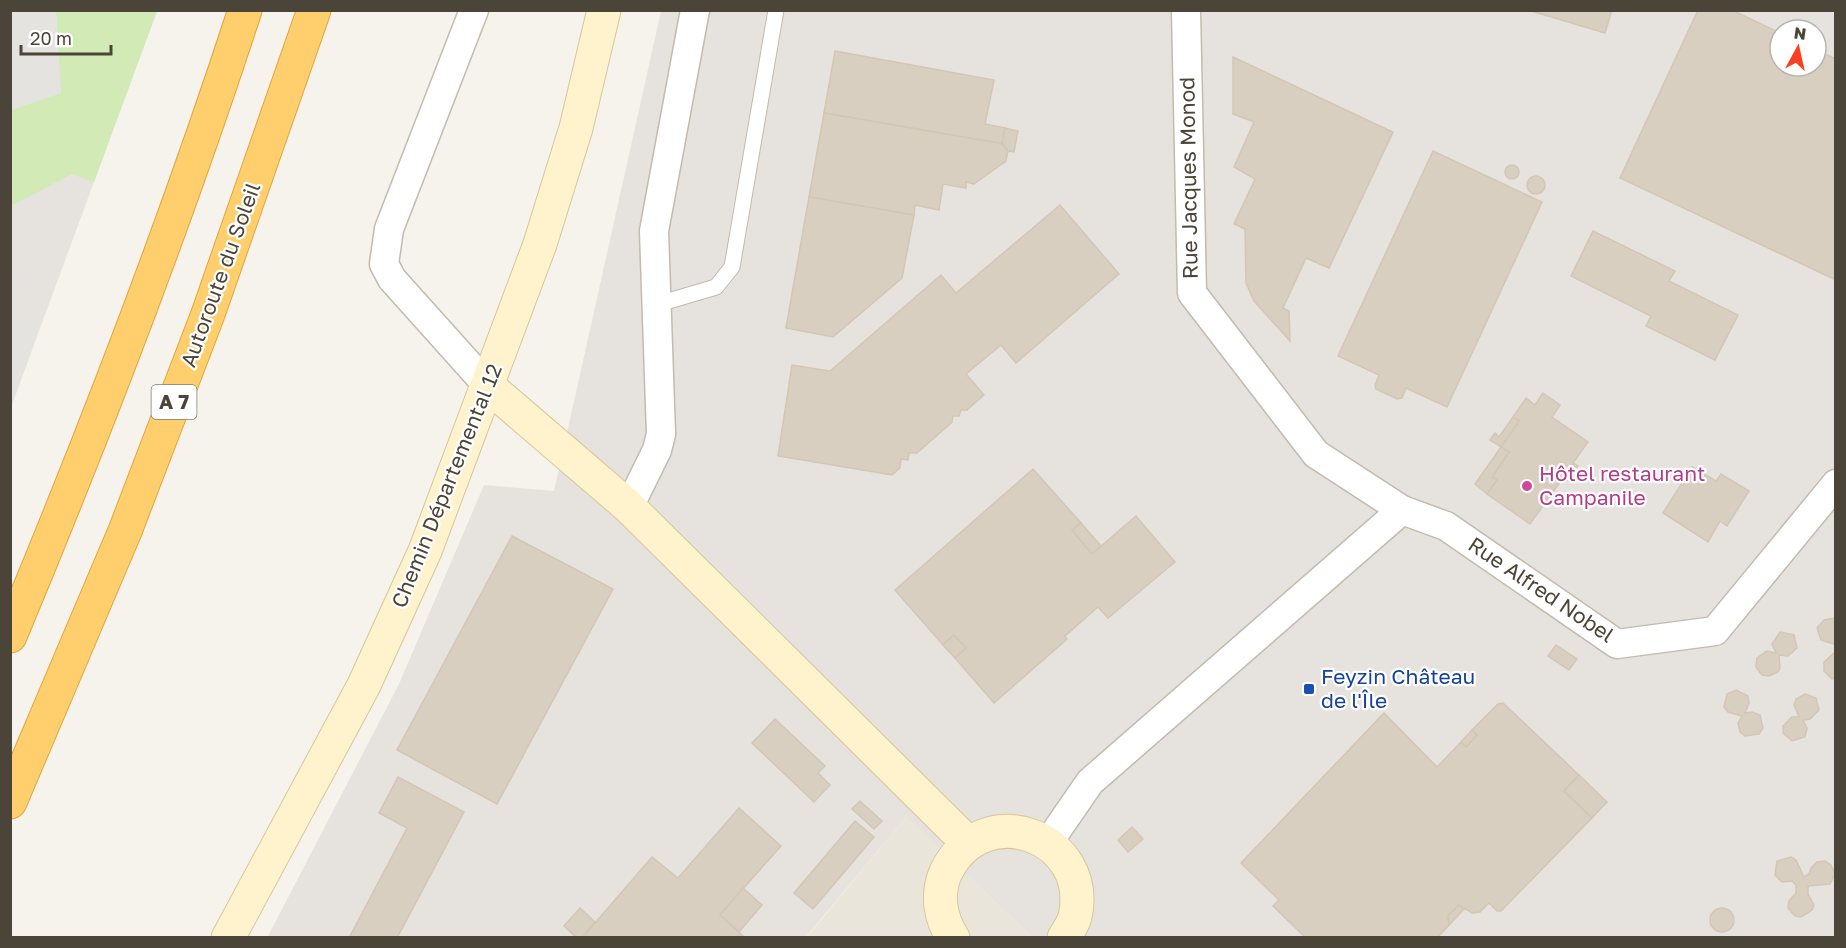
<svg xmlns="http://www.w3.org/2000/svg" width="1846" height="948" viewBox="0 0 1846 948" font-family="'Golos Text',sans-serif">
<rect width="100%" height="100%" fill="#f6f3ec"/>
<path fill="#eae5da" d="M906 817 1032 937 806 938Z"/>
<g fill="#e6e2dd" fill-rule="evenodd">
<path d="M11 11H157L11 407Z"/>
<path d="M661 11H1835V937H1032L906 817 806 937 267 938 399 684 484 485 554 491ZM1780 30H1816V66H1780Z"/>
</g>
<path fill="#d2eab5" d="M56 11H157L94 182 72 174 11 206V110L61 93Z"/>
<g fill="#e5e3e0">
<path d="M10 11H56L61 93 11 110Z"/>
<path d="M11 274 22 278 13 306 42 321 11 407Z"/>
</g>
<g fill="#d8cfc1" stroke="#d3c7b4" stroke-width="1.5">
<path d="M1528 10H1612L1605 33Z"/>
<path d="M1698 10H1732L1780 33V66H1816V50L1836 59V280L1620 178Z"/>
<path d="M835 51 994 80 985 124 1005 128 1004 144 824 113Z"/>
<path d="M1233 57 1393 132 1329 268 1306 258 1283 308 1289 311 1290 341 1254 301 1246 283 1245 229 1234 224 1255 179 1234 167 1254 122 1233 114Z"/>
<path d="M824 113 1004 144 1008 151 1006 161 974 184 966 182V188L943 184 939 210 915 205 914 215 809 197Z"/>
<path d="M1005 128 1018 131 1014 152 1008 151 1002 143Z"/>
<path d="M1433 151 1542 202 1447 407 1406 388 1402 398 1397 399 1376 389 1375 385 1379 375 1338 356Z"/>
<circle cx="1512" cy="172" r="7"/>
<circle cx="1536" cy="185" r="9"/>
<path d="M809 197 914 215 902 278 833 337 786 328Z"/>
<path d="M1060 205 1119 274 1016 363 1001 345 966 374 984 395 967 410H961L959 416H953L952 422 917 453H909L908 460 901 459 900 468 892 475 778 456 792 365 830 371 941 275 956 293Z"/>
<path d="M1593 231 1675 271 1669 281 1738 315 1715 360 1646 326 1651 316 1571 276Z"/>
<path d="M1543 393 1560 405 1552 417 1588 442 1573 463 1578 466 1567 481 1563 478 1530 524 1487 494 1497 480 1492 477 1509 452 1501 447 1519 421 1513 417 1526 398 1535 405Z"/>
<path d="M1513 417 1519 421 1501 447 1490 440 1495 433 1499 437Z"/>
<path d="M1501 447 1509 452 1492 477 1497 480 1487 494 1475 484Z"/>
<path d="M1692 467 1716 481 1721 474 1749 491 1727 526 1720 521 1708 542 1663 513Z"/>
<path d="M1033 469 1081 523 1072 530 1092 554 1136 516 1175 562 1108 618 1098 607 1065 636 1067 639 994 703 955 658 966 648 954 635 943 645 895 590Z"/>
<path d="M1081 523 1101 546 1092 554 1072 530Z"/>
<path d="M512 536 613 589 497 804 397 750Z"/>
<path d="M1834 618 1836 619V645L1821 640 1817 628 1824 620Z"/>
<path d="M1780 632 1794 635 1797 648 1788 656 1779 655 1780 668 1778 672 1769 676 1762 675 1756 667 1757 658 1767 651 1776 653 1772 644Z"/>
<path d="M954 635 966 648 955 658 943 645Z"/>
<path d="M1556 645 1577 659 1569 670 1548 656Z"/>
<path d="M1836 651V678L1832 679 1824 671V662Z"/>
<path d="M1736 690 1748 696 1749 703 1745 713 1752 712 1760 715 1763 728 1759 734 1745 736 1740 732 1738 723 1742 716 1728 712 1724 707 1727 694Z"/>
<path d="M1805 694 1816 698 1819 710 1810 719 1803 720 1807 728 1805 737 1792 741 1783 733V726L1792 717H1799L1794 705 1796 699Z"/>
<path d="M1503 703 1579 775 1564 791 1592 818 1501 911H1497L1489 903 1480 912 1472 913 1459 905 1448 916 1449 925 1437 938H1306L1273 906 1279 900 1241 863 1384 713 1437 767 1461 742 1466 747 1477 735 1472 730 1498 704Z"/>
<path d="M775 719 825 766 818 773 830 785 814 802 752 743Z"/>
<path d="M1472 730 1477 735 1466 747 1461 742Z"/>
<path d="M1579 775 1607 802 1592 818 1564 791Z"/>
<path d="M398 777 464 812 397 938H349L407 828 379 813Z"/>
<path d="M860 801 882 821 874 829 852 809Z"/>
<path d="M739 808 781 846 720 915 745 938H582L652 857 678 878Z"/>
<path d="M855 821 874 837 813 909 794 893Z"/>
<path d="M1132 827 1143 839 1128 852 1118 840Z"/>
<path d="M1791 857 1796 860 1804 877 1809 874 1811 868 1817 862 1825 861 1831 865 1835 874 1830 884 1808 886V894L1814 905 1812 910 1801 917 1795 916 1788 908 1789 901 1796 893V885L1792 881 1782 882 1775 875 1777 861Z"/>
<path d="M743 888 762 905 739 932 720 915Z"/>
<path d="M1459 905 1464 909 1449 925 1448 916Z"/>
<circle cx="1722" cy="920" r="12"/>
<path d="M580 908 595 922 582 938H577L564 926Z"/>
</g>
<g fill="none" stroke-linecap="round" stroke-linejoin="round">
<defs>
<path id="lane" d="M655 305 716 287 732 267 776 10"/>
<g id="street">
<path d="M474 10 389 229 384 264 392 279 488 386"/>
<path d="M1186 10 1192 293 1316 454 1402 510"/>
<path d="M629 507 657 450 661 434 654 231 695 10"/>
<path d="M1048 843 1090 782 1402 510 1446 526 1617 644 1715 631 1836 484"/>
</g>
<g id="secondary">
<path d="M488 386 629 507 968 843"/>
<path d="M228 938 364 685 425 551 540 244 576 128 604 10"/>
<path d="M953 938C940 918 936 894 946 872 983 796 1093 836 1075 917 1073 924 1068 931 1064 938"/>
</g>
<g id="highway">
<path d="M10 636C96 430 176 222 245 10"/>
<path d="M10 802 125 531 208 314 314 10"/>
</g>
</defs>
<use href="#lane" stroke="#c2bbae" stroke-width="17"/>
<use href="#street" stroke="#c2bbae" stroke-width="31"/>
<use href="#secondary" stroke="#d6c79b" stroke-width="35"/>
<use href="#highway" stroke="#e0a43c" stroke-width="35"/>
<use href="#lane" stroke="#fff" stroke-width="15"/>
<use href="#street" stroke="#fff" stroke-width="28"/>
<use href="#secondary" stroke="#fff3cd" stroke-width="33"/>
<use href="#highway" stroke="#ffcf6e" stroke-width="33"/>
</g>
<circle fill="#d1479c" stroke="#fff" stroke-width="2" cx="1527" cy="486" r="6"/>
<rect fill="#1a4fb4" stroke="#fff" stroke-width="2" x="1303" y="683" width="12" height="12" rx="3"/>
<g text-anchor="middle" stroke-width="4.5" stroke-linejoin="round" paint-order="stroke">
<rect fill="#fff" stroke="#817c74" stroke-width="1.5" x="151.5" y="385" width="45" height="34" rx="4.5"/>
<g font-size="20" font-weight="bold" fill="#4b4439">
<text x="174" y="409">A 7</text>
</g>
<g font-size="21" fill="#4b4439" stroke="#fff">
<text transform="translate(1189 178) rotate(-91)" y="7">Rue Jacques Monod</text>
<text transform="translate(221 275) rotate(-70)" y="7">Autoroute du Soleil</text>
<text transform="translate(447 486) rotate(-68)" y="7">Chemin Départemental 12</text>
<text transform="translate(1541 590) rotate(34)" y="7">Rue Alfred Nobel</text>
</g>
<g font-size="21" fill="#b23c85" stroke="#fff" text-anchor="start">
<text x="1539" y="481">Hôtel restaurant<tspan x="1539" dy="24">Campanile</tspan></text>
</g>
<g font-size="21" fill="#164399" stroke="#fff" text-anchor="start">
<text x="1321" y="684">Feyzin Château<tspan x="1321" dy="24">de l'Île</tspan></text>
</g>
</g>
<rect width="1846" height="948" fill="none" stroke="#4b4439" stroke-width="24"/>
<g transform="translate(1798 48) rotate(8)"><circle r="28" fill="#ffffff" stroke="#b7b4b0" stroke-width="1.5"/>
<path d="M0-4.5L10 22L0 15L-10 22Z" fill="#fc3f1d"/>
<text y="-9" font-size="16" font-weight="bold" text-anchor="middle" fill="#4b4439">N</text>
</g>
<path d="M21 45v9h90v-9" fill="none" stroke="#4b4439" stroke-width="3"/>
<text x="30" y="45" font-size="18" fill="#4b4439" stroke="#ffffff" stroke-width="4.5" paint-order="stroke">20 m</text>
</svg>
